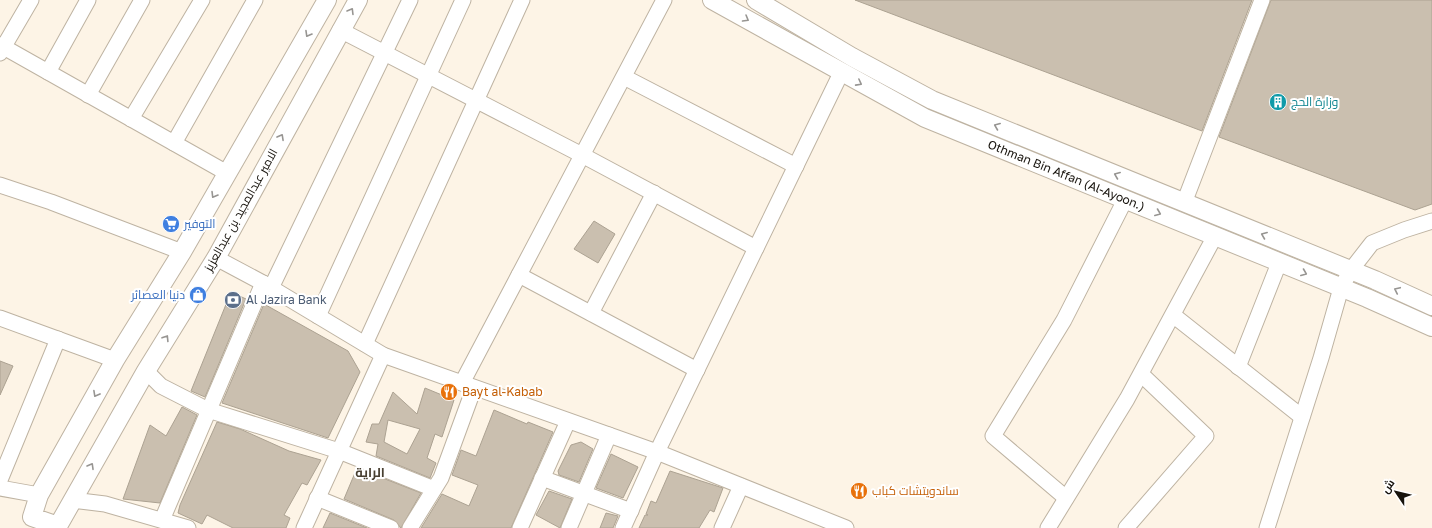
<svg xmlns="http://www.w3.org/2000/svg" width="1432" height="528" viewBox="0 0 1432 528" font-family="'Golos Text',Cairo,sans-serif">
<rect width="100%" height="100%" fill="#fdf4e6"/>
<g fill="#cabfaf" stroke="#aca292" fill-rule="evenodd">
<path d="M855 0H1252L1202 131Z"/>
<path d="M1271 0H1432V204L1415 210 1219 137Z"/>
<path d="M594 221 615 234 598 263 574 249Z"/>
<path d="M231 292 246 299 205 397 191 391Z"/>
<path d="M264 304 348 351 360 372 328 438 222 403Z"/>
<path d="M0 361 13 366 0 395Z"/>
<path d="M425 388 454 400 442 437 435 434 427 458 436 463 430 478 376 456 378 444 366 442 372 424H379L393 392 417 414ZM388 420 420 429 407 454 384 442Z"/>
<path d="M182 407 197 415 160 503 123 499 150 425 166 436Z"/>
<path d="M494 410 527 424 528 422 553 432 511 528H421L442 494 469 506 478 485 452 475 461 450 476 456Z"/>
<path d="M217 422 240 429 289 451 321 460 307 485 302 483 284 515 290 518 286 528H233L207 515 202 524 178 513 180 505Z"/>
<path d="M581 442 593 449 579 482 559 475 558 471 571 445Z"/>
<path d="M611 454 638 467 623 498 596 488Z"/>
<path d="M357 468 421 493 401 528 394 520 344 499Z"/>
<path d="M670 471 723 488 714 512 710 510 699 528H639L645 515H648L646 514 651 501 656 503Z"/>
<path d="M549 491 572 499 560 528 536 515Z"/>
<path d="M330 513 367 528H323Z"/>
<path d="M606 513 618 516 613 528H600Z"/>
</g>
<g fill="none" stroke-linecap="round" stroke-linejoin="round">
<defs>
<g id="minor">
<path d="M340 30 582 155 756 248"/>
<path d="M0 45 227 173"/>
<path d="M0 53 31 0"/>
<path d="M48 72 88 0"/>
<path d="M624 77 796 166"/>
<path d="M88 95 142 0"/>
<path d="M131 119 202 0"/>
<path d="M174 143 255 0"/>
<path d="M0 185 51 202 182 252"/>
<path d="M1184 203 1262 0"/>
<path d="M216 258 263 283 383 355 657 452 846 528"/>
<path d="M519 275 697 370"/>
<path d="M271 288 410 0"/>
<path d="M591 313 654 193"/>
<path d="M1173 315 1302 417"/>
<path d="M318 316 463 0"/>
<path d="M0 318 115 360"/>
<path d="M365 344 522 0"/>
<path d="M1238 367 1279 263"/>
<path d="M146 371 161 386 208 410 339 451 434 489"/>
<path d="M462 383 664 0"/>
<path d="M542 478 631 511"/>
<path d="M0 480 58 339"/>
<path d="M0 488 39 495"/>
<path d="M317 498 391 528"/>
<path d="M1066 498 993 436 1064 320 1125 200"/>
<path d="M72 500 105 504 188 528"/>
<path d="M162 520 263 283"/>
<path d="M304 528 383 355"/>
<path d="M410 528 441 478 474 388"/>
<path d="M520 528 568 421"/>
<path d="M569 528 609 435"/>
<path d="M623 528 657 452 841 73"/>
<path d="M722 528 741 486"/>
<path d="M1048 528 1127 399 1215 236"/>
<path d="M1126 528 1206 436 1141 374"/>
<path d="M1267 528 1321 358 1341 288 1351 270 1372 243 1404 230 1432 221"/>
</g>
<g id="major">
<path d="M327 0 182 252 115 360 39 495 32 517 58 526 146 371 216 258 358 0"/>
<path id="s1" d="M712 0 925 118 1367 298 1432 327"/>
<path d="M756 0 852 57 932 100 1375 280 1432 306"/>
</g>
</defs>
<use href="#minor" stroke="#beb3a2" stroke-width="17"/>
<use href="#major" stroke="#beb3a2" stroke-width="20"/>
<use href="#minor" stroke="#fff" stroke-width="15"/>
<use href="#major" stroke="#fff" stroke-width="18"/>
</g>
<defs><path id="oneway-chevron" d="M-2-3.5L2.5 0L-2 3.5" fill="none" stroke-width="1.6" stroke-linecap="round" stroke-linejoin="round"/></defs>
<g stroke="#979592">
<use href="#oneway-chevron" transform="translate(351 11) rotate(-59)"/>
<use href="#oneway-chevron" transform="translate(746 19) rotate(30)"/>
<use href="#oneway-chevron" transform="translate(308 34) rotate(120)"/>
<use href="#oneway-chevron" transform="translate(859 83) rotate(28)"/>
<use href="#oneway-chevron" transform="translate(997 126) rotate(-158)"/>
<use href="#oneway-chevron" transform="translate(281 137) rotate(-61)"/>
<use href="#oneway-chevron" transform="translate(1117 175) rotate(-158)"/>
<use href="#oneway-chevron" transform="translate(214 195) rotate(121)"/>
<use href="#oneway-chevron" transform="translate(1158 213) rotate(22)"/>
<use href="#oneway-chevron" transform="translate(1264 235) rotate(-158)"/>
<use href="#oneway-chevron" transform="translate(1304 273) rotate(22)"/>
<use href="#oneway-chevron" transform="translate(1397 290) rotate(-155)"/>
<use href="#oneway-chevron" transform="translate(166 338) rotate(-58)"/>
<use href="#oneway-chevron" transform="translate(96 394) rotate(119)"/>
<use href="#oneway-chevron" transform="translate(91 466) rotate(-60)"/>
</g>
<defs>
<symbol id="building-disc" viewBox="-11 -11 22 22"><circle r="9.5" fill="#0f9aa8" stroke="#fff"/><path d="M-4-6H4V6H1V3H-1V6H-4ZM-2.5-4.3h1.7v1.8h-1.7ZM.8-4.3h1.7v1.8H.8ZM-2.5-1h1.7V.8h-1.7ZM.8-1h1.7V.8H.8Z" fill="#fff"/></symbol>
<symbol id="supermarket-disc" viewBox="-11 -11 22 22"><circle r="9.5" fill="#3f7fe0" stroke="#fff"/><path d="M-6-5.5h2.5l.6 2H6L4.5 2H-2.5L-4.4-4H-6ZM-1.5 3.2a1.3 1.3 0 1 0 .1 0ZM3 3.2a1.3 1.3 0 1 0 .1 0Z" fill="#fff"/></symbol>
<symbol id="shop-disc" viewBox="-11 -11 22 22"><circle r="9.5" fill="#3f7fe0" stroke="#fff"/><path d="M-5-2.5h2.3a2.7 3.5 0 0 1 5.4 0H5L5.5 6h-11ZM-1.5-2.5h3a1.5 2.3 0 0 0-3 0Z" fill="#fff"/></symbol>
<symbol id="bank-disc" viewBox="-11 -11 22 22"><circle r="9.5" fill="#5c6f8a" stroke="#fff"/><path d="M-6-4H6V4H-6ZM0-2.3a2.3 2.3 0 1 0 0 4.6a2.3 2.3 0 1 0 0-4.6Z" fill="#fff"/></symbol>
<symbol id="restaurant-disc" viewBox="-11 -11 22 22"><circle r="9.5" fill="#e8710a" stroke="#fff"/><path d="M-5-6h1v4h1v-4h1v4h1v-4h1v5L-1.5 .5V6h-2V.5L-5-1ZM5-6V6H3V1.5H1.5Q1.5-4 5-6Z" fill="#fff"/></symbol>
</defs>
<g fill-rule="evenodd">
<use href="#building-disc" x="1268" y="92" width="20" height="20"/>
<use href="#supermarket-disc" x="161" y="214" width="20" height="20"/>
<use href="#shop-disc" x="188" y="285" width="20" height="20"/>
<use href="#bank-disc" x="223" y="290" width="20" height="20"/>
<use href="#restaurant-disc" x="439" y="382" width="20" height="20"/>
<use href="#restaurant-disc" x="849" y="481" width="20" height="20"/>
</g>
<g text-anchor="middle" stroke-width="4" stroke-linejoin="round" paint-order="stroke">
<g font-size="12" fill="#0d838f" stroke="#fff" text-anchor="start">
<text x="1291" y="106">وزارة الحج</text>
</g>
<g font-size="12" fill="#17130d" stroke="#fff">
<text dy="4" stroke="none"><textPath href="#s1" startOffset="396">Othman Bin Affan (Al-Ayoon.)</textPath></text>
<text transform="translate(241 210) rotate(-61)" y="4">الامير عبدالمجيد بن عبدالعزيز</text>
</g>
<g font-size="12" fill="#366cbe" stroke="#fff" text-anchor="start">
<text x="184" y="228">التوفير</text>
<text x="185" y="299" text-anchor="end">دنيا العصائر</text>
</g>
<g font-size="12" fill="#4e5e75" stroke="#fff" text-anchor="start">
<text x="246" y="304">Al Jazira Bank</text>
</g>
<g font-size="12" fill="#c56008" stroke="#fff" text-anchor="start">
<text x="462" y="396">Bayt al-Kabab</text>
<text x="872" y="495">ساندويتشات كباب</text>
</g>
<g font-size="13" font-weight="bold" fill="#483f31" stroke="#fff">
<text x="370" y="477">الراية</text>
</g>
</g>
<g transform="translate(1396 492) rotate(305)" stroke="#ffffff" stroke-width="3" paint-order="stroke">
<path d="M0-3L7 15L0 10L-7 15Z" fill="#17130d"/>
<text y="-6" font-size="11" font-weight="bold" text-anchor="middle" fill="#17130d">ش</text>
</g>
</svg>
